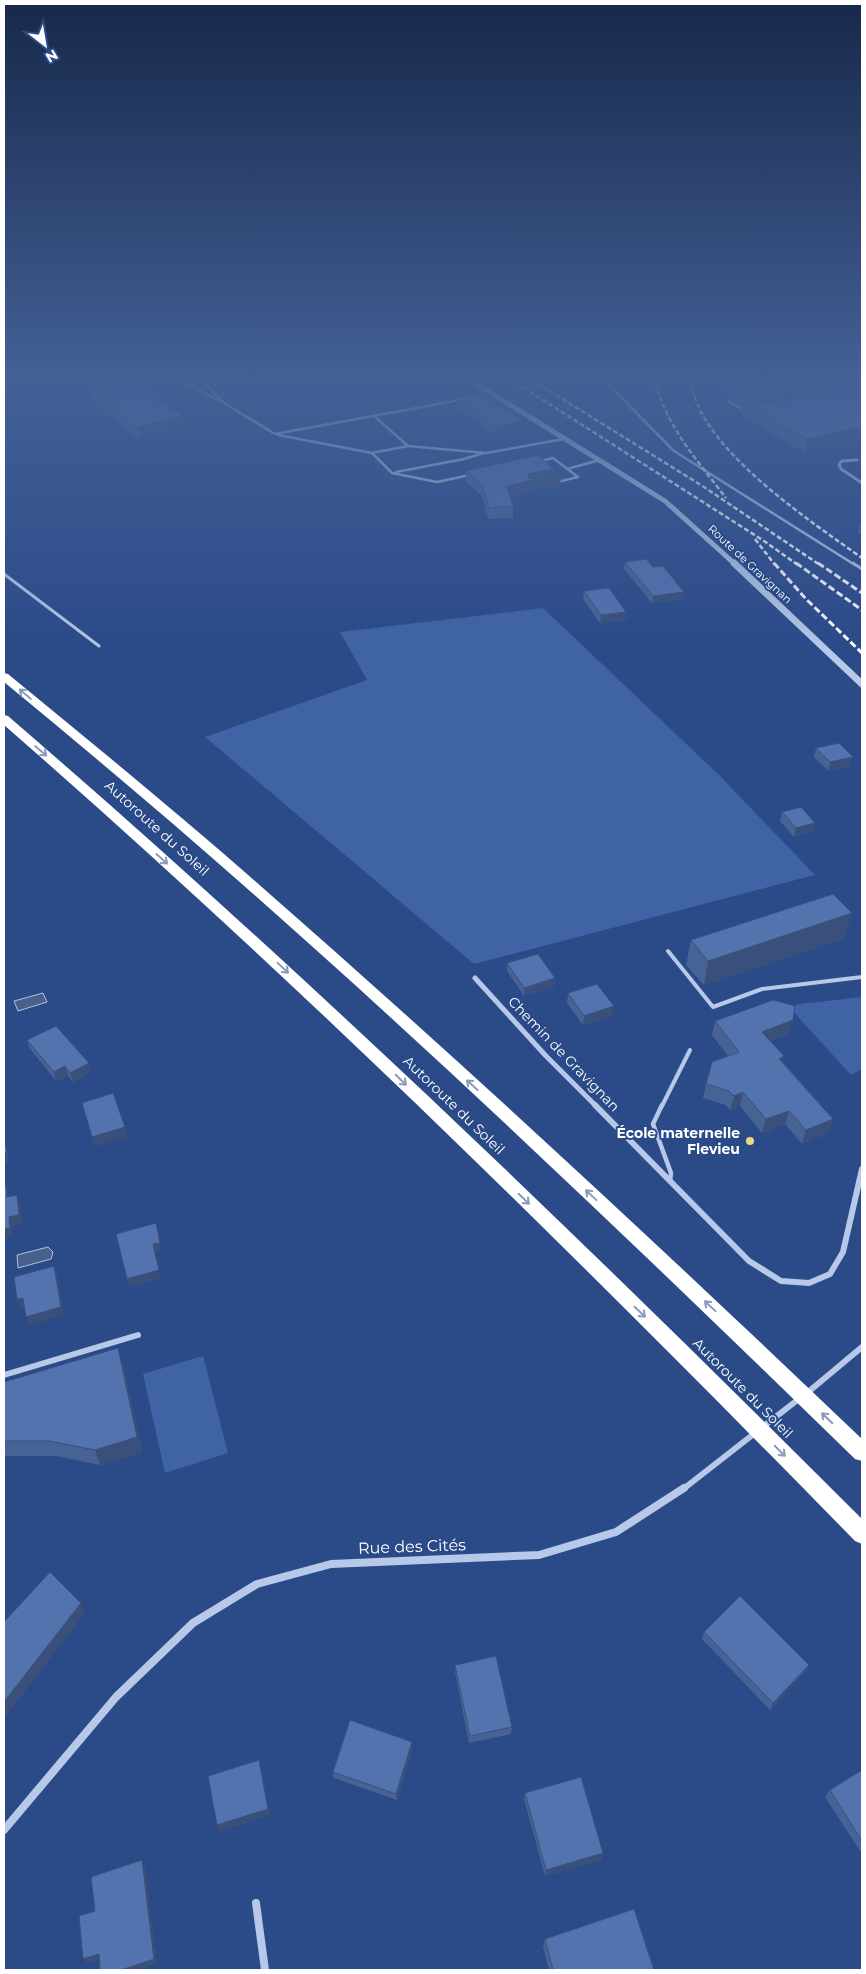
<svg xmlns="http://www.w3.org/2000/svg" width="866" height="1974" viewBox="0 0 866 1974" font-family="Montserrat,sans-serif">
<rect width="100%" height="100%" fill="#2a4a88"/>
<g fill="#3f63a4">
<path d="M543 608 719 775 815 875 474 964 205 737 367 680 340 632Z"/>
<path d="M862 997V1069L851 1075 789 1007 799 1004Z"/>
<path d="M203 1356 228 1453 165 1473 143 1374Z"/>
</g>
<g fill="#49608c" stroke="#abc2e8">
<path d="M43 993 47 1002 18 1011 14 1001Z"/>
<path d="M48 1247 53 1252 51 1259 18 1268 17 1255Z"/>
</g>
<g fill="none" stroke-linecap="round" stroke-linejoin="round">
<g stroke="#b7c8e8" stroke-width="2.5">
<path d="M169 375 220 401"/>
<path d="M197 375 224 403 275 434 471 398"/>
<path d="M599 375 674 451 855 565"/>
<path d="M728 401 746 411"/>
<path d="M374 416 408 446 372 453 392 473 437 482 470 475"/>
<path d="M278 435 372 453"/>
<path d="M408 446 486 453 564 439"/>
<path d="M541 461 553 458 578 477 557 482"/>
<path d="M567 469 600 460"/>
<path d="M396 472 464 459 484 453"/>
</g>
<g stroke="#b7c8e8" stroke-width="3">
<path d="M853 563 862 569"/>
<path d="M4 574 99 646"/>
</g>
<g stroke="#b7c8e8" stroke-width="4">
<path d="M668 951 713 1007 762 989 862 977"/>
<path d="M662 1106 690 1050"/>
</g>
<path stroke="#b7c8e8" stroke-width="4.5" d="M662 1105 653 1124 671 1173 670 1181"/>
<path stroke="#b7c8e8" stroke-width="3" d="M857 460 842 461 839 464 841 469 862 483"/>
<path stroke="#b7c8e8" stroke-width="5" d="M475 978 546 1056 596 1106"/>
<g stroke="#b7c8e8" stroke-width="6">
<path d="M595 1105 749 1261 781 1281 809 1283 830 1274 843 1252 862 1169"/>
<path d="M4 1375 138 1335"/>
<path d="M807 1393 862 1347"/>
<path d="M682 1490 800 1398"/>
</g>
<g stroke="#b7c8e8" stroke-width="8">
<path d="M4 1830 116 1697 193 1623 257 1584 331 1564 539 1555 616 1532 684 1488"/>
<path d="M256 1903 265 1970"/>
</g>
<path stroke="#b7c8e8" stroke-width="5" d="M462 375 665 501 736 565"/>
<path stroke="#b7c8e8" stroke-width="7" d="M734 563 862 684"/>
<g fill="#fff" fill-rule="evenodd">
<path d="M4 673 8 674C91 742 174 810 255 881 462 1062 663 1249 862 1439V1461L855 1459C654 1263 452 1069 242 884 164 815 84 748 4 682Z"/>
<path d="M4 715 8 716C304 971 586 1243 862 1519V1544L855 1541C580 1260 300 983 4 725Z"/>
</g>
<g stroke="#fff" stroke-width="2.5" stroke-dasharray="5 2.5" stroke-linecap="butt">
<path d="M504 375 764 541 798 565"/>
<path d="M524 375 704 487 820 565"/>
<path d="M654 375C663 423 697 460 726 498"/>
<path d="M688 375C691 383 693 392 696 401 720 461 810 521 862 558"/>
<path d="M755 539 775 565"/>
</g>
<g stroke="#fff" stroke-width="3" stroke-dasharray="7 3" stroke-linecap="butt">
<path d="M774 563 806 599 862 653"/>
<path d="M796 563 862 610"/>
<path d="M818 563 862 593"/>
</g>
</g>
<g fill="#476396">
<path d="M726 375H862L805 453 741 415 742 406 726 397 727 388 725 387Z"/>
<path d="M90 391 183 427 139 438 92 402Z"/>
<path d="M456 401 522 420V427L495 434 456 408Z"/>
<path d="M466 471 554 476 561 474 560 485 510 496 513 506V518L488 519 482 496 466 482Z"/>
<path d="M862 523V535L858 532 860 524Z"/>
<path d="M625 562 653 567 683 599 652 603 624 569Z"/>
<path d="M584 591 626 612 625 620 600 623 583 599Z"/>
<path d="M816 748 850 766 828 771 814 757Z"/>
<path d="M782 812 815 823 812 832 794 837 780 821Z"/>
<path d="M845 938 704 985 686 965 691 940Z"/>
<path d="M507 963 555 978 554 986 524 996 507 971Z"/>
<path d="M568 993 612 1016 583 1025 567 1003Z"/>
<path d="M715 1021 789 1034 771 1041 783 1062 833 1119 828 1133 802 1144 785 1124 762 1133 740 1106 730 1110 726 1105 703 1098 706 1084 728 1056 712 1035Z"/>
<path d="M27 1040 91 1072 73 1082 68 1075 56 1081 30 1049Z"/>
<path d="M123 1364 142 1452 100 1465 56 1456H4V1382Z"/>
<path d="M704 1632 809 1665 805 1672 770 1710 702 1639Z"/>
<path d="M455 1665 512 1727 511 1734 469 1743 455 1672Z"/>
<path d="M412 1749 397 1800 334 1778 333 1772Z"/>
<path d="M862 1770V1854L825 1797 830 1790Z"/>
<path d="M525 1793 602 1860 545 1876 524 1799Z"/>
<path d="M545 1939 654 1970H549L543 1947Z"/>
</g>
<g fill="#3a507a">
<path d="M862 376V383L756 410 758 400Z"/>
<path d="M182 416 183 427 139 438 138 427Z"/>
<path d="M522 420V427L495 434V427Z"/>
<path d="M862 427V439L805 453 807 439Z"/>
<path d="M554 469V476L561 474 560 485 506 497 507 486 527 477 529 474Z"/>
<path d="M684 592 683 599 652 603 653 596Z"/>
<path d="M626 612 625 620 600 623 601 615Z"/>
<path d="M853 757 850 766 828 771 830 762Z"/>
<path d="M815 823 812 832 794 837 796 828Z"/>
<path d="M852 913 845 938 704 985 708 961Z"/>
<path d="M555 978 554 986 524 996V988Z"/>
<path d="M614 1006 612 1016 583 1025 584 1016Z"/>
<path d="M793 1020 789 1034 759 1046 762 1032Z"/>
<path d="M784 1056 781 1070 779 1059Z"/>
<path d="M89 1063 91 1072 73 1082 70 1073Z"/>
<path d="M65 1066 68 1075 56 1081 54 1072Z"/>
<path d="M743 1092 740 1106 730 1110 734 1096Z"/>
<path d="M789 1111 785 1124 762 1133 766 1119Z"/>
<path d="M833 1119 828 1133 802 1144 806 1130Z"/>
<path d="M125 1127 127 1137 95 1147 92 1137Z"/>
<path d="M4 1140 10 1162 4 1164Z"/>
<path d="M6 1186 9 1195 10 1206 7 1197Z"/>
<path d="M17 1195 20 1204 22 1224 12 1226 13 1237 4 1239V1229L9 1217Z"/>
<path d="M156 1223 162 1251 155 1253 153 1244Z"/>
<path d="M54 1266 57 1275 64 1315 29 1326 26 1317Z"/>
<path d="M159 1270 161 1278 129 1288 127 1279Z"/>
<path d="M23 1298 26 1306 20 1308 17 1299Z"/>
<path d="M118 1348 123 1364 142 1452 100 1465 95 1450Z"/>
<path d="M81 1603 85 1613 4 1719V1702Z"/>
<path d="M809 1665 805 1672 770 1710 773 1703Z"/>
<path d="M412 1742V1749L397 1800 396 1794Z"/>
<path d="M259 1760 270 1815 219 1832 217 1825Z"/>
<path d="M603 1853 602 1860 545 1876 546 1870Z"/>
<path d="M142 1860 145 1866 157 1964 139 1970H121Z"/>
<path d="M99 1954 102 1959 87 1963 83 1959Z"/>
</g>
<g fill="#5373af" stroke="#3a507a">
<path d="M728 375H862V376L758 400 728 384 740 381Z"/>
<path d="M133 381 182 416 138 427 90 391Z"/>
<path d="M862 382V427L807 439 743 402 747 401 758 406Z"/>
<path d="M484 395 522 420 495 427 456 401Z"/>
<path d="M538 455 554 469 529 474 527 477 529 479 561 474 507 486 513 506 489 508 482 484 466 471Z"/>
<path d="M646 559 653 567 663 566 684 592 653 596 625 562Z"/>
<path d="M609 588 626 612 601 615 584 591Z"/>
<path d="M839 743 853 757 830 762 816 748Z"/>
<path d="M801 807 815 823 796 828 782 812Z"/>
<path d="M833 894 852 913 708 961 691 940Z"/>
<path d="M538 954 555 978 524 988 507 963Z"/>
<path d="M597 984 614 1006 584 1016 568 993Z"/>
<path d="M773 1000 795 1006 793 1020 762 1032 784 1056 779 1059 833 1119 806 1130 789 1111 766 1119 743 1092 734 1096 729 1091 706 1084 712 1062 739 1052 715 1021Z"/>
<path d="M56 1026 89 1063 70 1073 65 1066 54 1072 27 1040Z"/>
<path d="M113 1093 125 1127 92 1137 82 1103Z"/>
<path d="M4 1142 7 1152 4 1153Z"/>
<path d="M6 1186 7 1197 17 1195 19 1215 9 1217 10 1228 4 1229V1187Z"/>
<path d="M156 1223 160 1243 153 1244 159 1270 127 1279 116 1234Z"/>
<path d="M54 1266 61 1307 26 1317 23 1298 17 1299 14 1277Z"/>
<path d="M118 1348 137 1437 95 1450 50 1441H4V1382Z"/>
<path d="M50 1572 81 1603 4 1702V1622Z"/>
<path d="M740 1596 809 1665 773 1703 704 1632Z"/>
<path d="M496 1656 512 1727 470 1736 455 1665Z"/>
<path d="M350 1720 412 1742 396 1794 333 1772Z"/>
<path d="M259 1760 268 1809 217 1825 208 1776Z"/>
<path d="M862 1770V1841L830 1790Z"/>
<path d="M581 1777 603 1853 546 1870 525 1793Z"/>
<path d="M142 1860 154 1959 121 1970H100L99 1954 83 1959 79 1916 95 1911 91 1877Z"/>
<path d="M634 1909 654 1970H553L545 1939Z"/>
</g>
<defs><path id="oneway-shaft" d="M-6 0H5M1.5-3L5.5 0L1.5 3" fill="none" stroke-width="1.6" stroke-linecap="round" stroke-linejoin="round" transform="scale(1.25)"/></defs>
<g stroke="#8a9bbe">
<use href="#oneway-shaft" transform="translate(25 694) rotate(-140)"/>
<use href="#oneway-shaft" transform="translate(41 751) rotate(40)"/>
<use href="#oneway-shaft" transform="translate(162 859) rotate(42)"/>
<use href="#oneway-shaft" transform="translate(283 968) rotate(43)"/>
<use href="#oneway-shaft" transform="translate(401 1080) rotate(44)"/>
<use href="#oneway-shaft" transform="translate(472 1085) rotate(-138)"/>
<use href="#oneway-shaft" transform="translate(591 1195) rotate(-137)"/>
<use href="#oneway-shaft" transform="translate(524 1199) rotate(44)"/>
<use href="#oneway-shaft" transform="translate(710 1306) rotate(-137)"/>
<use href="#oneway-shaft" transform="translate(640 1312) rotate(44)"/>
<use href="#oneway-shaft" transform="translate(827 1418) rotate(-136)"/>
<use href="#oneway-shaft" transform="translate(780 1451) rotate(45)"/>
</g>
<linearGradient id="sky" x2="0" y2="1"><stop stop-color="#17294b"/><stop offset="0.58" stop-color="#446096"/><stop offset="1" stop-color="#446096" stop-opacity="0"/></linearGradient>
<rect width="866" height="651" fill="url(#sky)"/>
<circle fill="#efd97e" stroke="#2a4a88" stroke-width="2" cx="750" cy="1141" r="5"/>
<g text-anchor="middle" stroke-width="4" stroke-linejoin="round" paint-order="stroke">
<g font-size="11" fill="#fff" stroke="#2a4a88">
<text transform="translate(750 564) rotate(43)" y="4">Route de Gravignan</text>
</g>
<g font-size="14" fill="#fff" stroke="#2a4a88">
<text transform="translate(157 828) rotate(42)" y="5">Autoroute du Soleil</text>
<text transform="translate(564 1054) rotate(46)" y="5">Chemin de Gravignan</text>
<text transform="translate(454 1105) rotate(44)" y="5">Autoroute du Soleil</text>
<text transform="translate(743 1388) rotate(45)" y="5">Autoroute du Soleil</text>
</g>
<g font-size="14" font-weight="bold" fill="#fff" stroke="#2a4a88" text-anchor="end">
<text x="740" y="1138">École maternelle<tspan x="740" dy="16">Flevieu</tspan></text>
</g>
<g font-size="16" fill="#fff" stroke="#2a4a88">
<text transform="translate(412 1546) rotate(-2)" y="6">Rue des Cités</text>
</g>
</g>
<rect width="866" height="1974" fill="none" stroke="#ffffff" stroke-width="10"/>
<g transform="translate(45 45) rotate(149)" stroke="#2a4a88" stroke-width="4" paint-order="stroke">
<path d="M0-4L9 19L0 12L-9 19Z" fill="#ffffff"/>
<text y="-8" font-size="14" font-weight="bold" text-anchor="middle" fill="#ffffff">N</text>
</g>
</svg>
